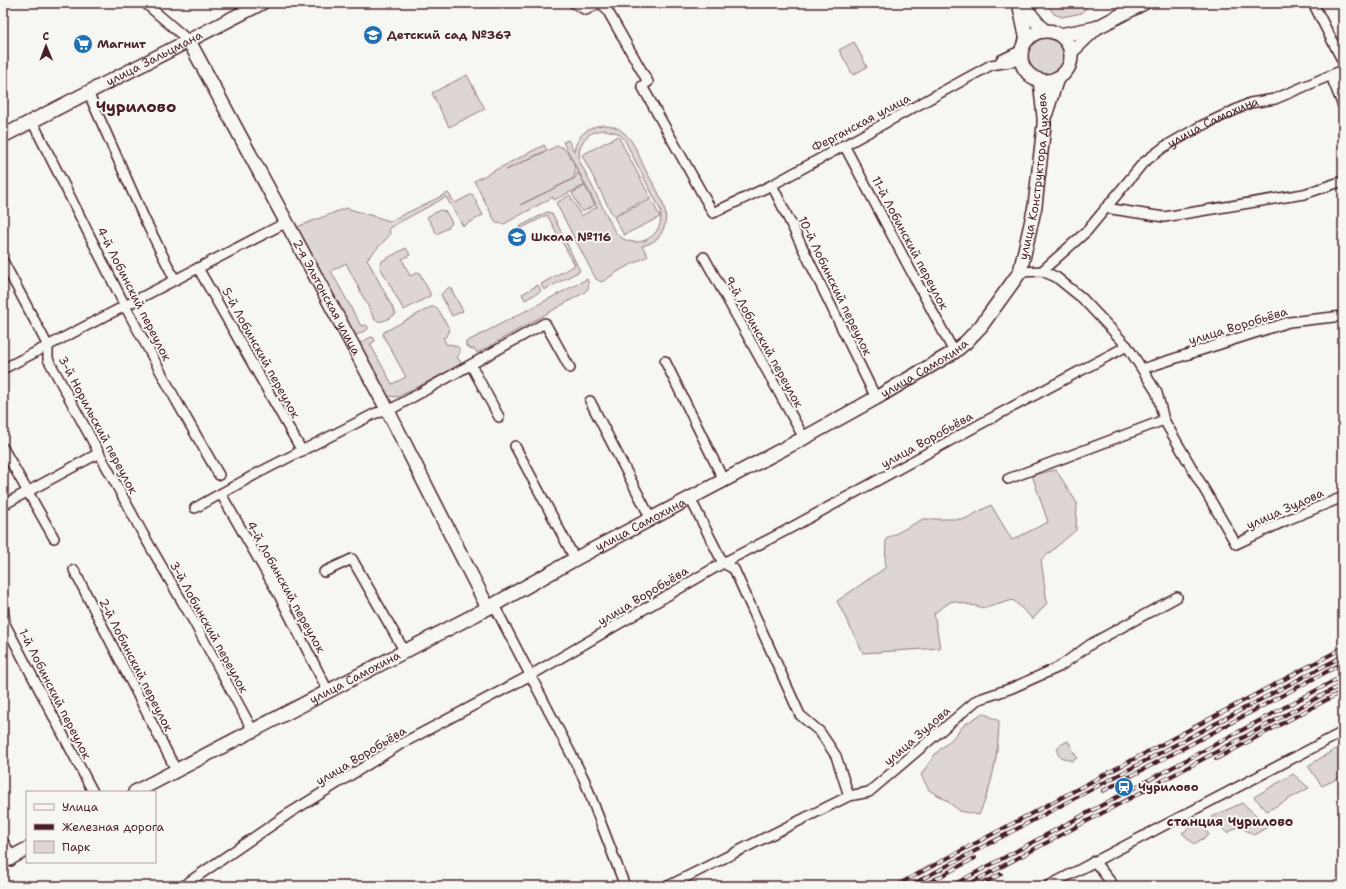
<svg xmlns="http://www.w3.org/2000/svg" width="1346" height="889" viewBox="0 0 1346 889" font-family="'Shantell Sans',sans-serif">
<rect width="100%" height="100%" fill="#f6f6f2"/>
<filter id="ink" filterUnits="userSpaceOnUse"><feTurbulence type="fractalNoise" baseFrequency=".025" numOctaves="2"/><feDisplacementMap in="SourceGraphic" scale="8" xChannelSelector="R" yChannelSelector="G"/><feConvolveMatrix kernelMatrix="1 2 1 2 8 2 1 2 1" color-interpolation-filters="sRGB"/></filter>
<g filter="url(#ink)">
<g fill="#ddd6d5" stroke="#947a80" fill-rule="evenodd">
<path d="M1046 3H1090L1082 13 1062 17 1054 14Z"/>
<circle cx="1046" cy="56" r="18"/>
<path d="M854 42 867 67 853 75 839 50Z"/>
<path d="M467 75 485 109 449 127 432 93Z"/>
<path d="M602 125C610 125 618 127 624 133 634 141 639 156 644 167 654 187 676 213 660 235 656 241 650 244 642 246L648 256 622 269 602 282 596 279 556 203 570 195 581 216 597 207 563 142 568 140 574 151C577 137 586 127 602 125ZM605 130 618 133 624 139 660 209C667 237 634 254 615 232L580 162C576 145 587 130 605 130Z"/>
<path d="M618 136 650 197 613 216 582 155Z"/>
<path d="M544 145 547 150 506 170 557 146C559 146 560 146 563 148 568 151 576 165 575 171 575 175 574 177 571 180L520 205 575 178 578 172 585 185 554 200 553 197 504 224 496 223 474 181Z"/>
<path d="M585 186 595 205 582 212 572 193Z"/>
<path d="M448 193 455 203 472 194 483 215 463 226 446 197 389 228 390 234 389 236 367 259 396 314C389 318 382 324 375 320L346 263 331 271 361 326 366 325 368 327V329L355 336 297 227 346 208 390 221Z"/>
<path d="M651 199 660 217 624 235 614 217Z"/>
<path d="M440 210 446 212 452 223 449 227 437 234 427 217Z"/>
<path d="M547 212 551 213 553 215 580 271 544 290 541 284 575 265 547 215 520 229 519 227Z"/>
<path d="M406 248 410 255 402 259 410 276 419 272 430 293V296L404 310 403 309 380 267 382 261Z"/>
<path d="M587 279C589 284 590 288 585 292L477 353 475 349H472L466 346V342Z"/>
<path d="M538 285 541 291 525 300 522 294Z"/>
<path d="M450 287 463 311 452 316 441 295 444 291Z"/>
<path d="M431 307H436L438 309 450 330 447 336 443 338 447 345 450 344 458 347C461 351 460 354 457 357L462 364 398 397 386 396 358 344 371 337 374 338 375 341 370 344 392 384 406 377 383 335 384 332Z"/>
<path d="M1056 470 1077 503 1076 530 1041 560 1047 603 1033 619 1013 600 985 608 952 601 934 613 940 648 863 653 837 601 885 568 886 539 923 519H965L991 505 1012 540 1048 522 1032 475Z"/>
<path d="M983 713 999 721C998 756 993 783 979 815L960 811 943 798 929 790 921 775 936 753 953 738 964 725Z"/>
<path d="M1068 741 1077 758 1072 761 1060 757 1057 752C1058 745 1062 744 1068 741Z"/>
<path d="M1343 744V776L1322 786 1308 766Z"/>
<path d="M1293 774 1309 788 1267 811 1254 797Z"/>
<path d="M1242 803 1269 826 1254 835 1239 826 1227 833 1211 817Z"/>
<path d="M1200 821 1209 835 1194 844 1182 833Z"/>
</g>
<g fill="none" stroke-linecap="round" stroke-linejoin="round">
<defs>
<g id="street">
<path d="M145 3 189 41"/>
<path d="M574 3 586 10 599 3"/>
<path d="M600 3 606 8 648 82 642 86 713 213 772 185 991 65 1022 60"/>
<path d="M1313 3 1343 62"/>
<path d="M1001 60 1022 50"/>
<path d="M1331 76 1343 106"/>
<path d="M88 92 145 220 175 280"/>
<path d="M32 121 125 306 177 402 219 475"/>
<path d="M844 145 954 352"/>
<path d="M772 185 876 398"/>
<path d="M1105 208 1164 217 1304 194 1343 181"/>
<path d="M704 257 804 438"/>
<path d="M3 261 48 346V359L143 534 194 622 253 731"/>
<path d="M198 268 302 451"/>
<path d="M1042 271 1056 277 1082 298 1127 346 1142 369 1157 393 1164 420 1236 544 1287 520 1343 497"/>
<path id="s1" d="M1020 272 1042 271 1087 231 1143 163 1164 147 1201 126 1250 103 1275 99 1343 70"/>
<path d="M665 361 724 481"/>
<path d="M471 365 499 417"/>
<path d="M3 369 287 222"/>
<path d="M1142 369 1289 322 1343 316"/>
<path d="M590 401 651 519"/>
<path d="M515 446 575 559"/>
<path d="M3 448 54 538"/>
<path d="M1008 479 1164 420"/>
<path d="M221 494 279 595 328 691"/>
<path d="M690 498 723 563 734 569 800 715 820 732 836 756 849 796"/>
<path d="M3 505 99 453"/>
<path d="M195 508 258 473 376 413 388 411 545 323 570 368"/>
<path d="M74 570 176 770"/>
<path d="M324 572 352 559 405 652"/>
<path d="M3 604 5 624 93 792"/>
<path d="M494 605 584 779 625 886"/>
<path d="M1094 861 1114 886"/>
<path d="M183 886 288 814 401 744 531 675 723 563 785 531 984 422 1127 346"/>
<path d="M668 886 849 796 869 792 977 700 1012 688 1059 667 1091 644 1177 597"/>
<path d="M1048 886 1343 732"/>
</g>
<g id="secondary">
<path d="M1019 3 1027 40"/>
<path d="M1021 3 1044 31"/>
<circle cx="1046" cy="56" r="25"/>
<path d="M1060 35 1096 28"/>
<path id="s2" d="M189 41 388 411 488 608"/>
<path d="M1071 52 1096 28 1144 3"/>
<path d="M1046 113 1057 78"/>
<path id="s3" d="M3 136 262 3"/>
<path id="s4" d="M135 792 488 608 575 559 804 438 876 398 954 352 966 342 981 326 1020 272 1035 206 1044 125V117L1040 80"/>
<path d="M3 845 10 859"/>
<path d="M3 862 27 849"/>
</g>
</defs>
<use href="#street" stroke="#4a1f2b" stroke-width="12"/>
<use href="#secondary" stroke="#4a1f2b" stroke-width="16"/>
<use href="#street" stroke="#f6f6f2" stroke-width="9"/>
<use href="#secondary" stroke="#f6f6f2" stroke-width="13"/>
<defs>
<g id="rail">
<path d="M1216 759 1343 691"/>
<path d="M1103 791 1343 663"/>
<path d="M895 886 1343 648"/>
<path d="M909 886 1343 656"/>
<path d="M922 886 975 858"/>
<path d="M951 886 1343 676"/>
<path d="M965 886 1121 803 1343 684"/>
<path d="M978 886 1001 874"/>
</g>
</defs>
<use href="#rail" stroke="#4a1f2b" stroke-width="4"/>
<use href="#rail" stroke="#f6f6f2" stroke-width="2.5" stroke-dasharray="8" stroke-linecap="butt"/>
</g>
</g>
<defs>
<symbol id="school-disc" viewBox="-11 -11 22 22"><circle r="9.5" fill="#1f6fb2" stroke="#f6f6f2"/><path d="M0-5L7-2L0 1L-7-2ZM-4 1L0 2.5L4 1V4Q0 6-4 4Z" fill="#fff"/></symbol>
<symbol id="supermarket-disc" viewBox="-11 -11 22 22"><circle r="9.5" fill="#1f6fb2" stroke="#f6f6f2"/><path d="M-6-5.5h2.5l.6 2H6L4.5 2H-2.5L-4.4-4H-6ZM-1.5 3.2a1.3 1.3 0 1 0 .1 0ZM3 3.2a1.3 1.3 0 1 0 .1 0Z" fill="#fff"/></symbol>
<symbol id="station-disc" viewBox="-11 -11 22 22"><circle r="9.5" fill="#1f6fb2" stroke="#f6f6f2"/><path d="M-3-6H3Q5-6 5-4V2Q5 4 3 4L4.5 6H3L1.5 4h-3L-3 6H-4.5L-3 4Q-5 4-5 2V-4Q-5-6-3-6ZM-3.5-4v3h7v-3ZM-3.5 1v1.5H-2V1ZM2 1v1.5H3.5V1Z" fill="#fff"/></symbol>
</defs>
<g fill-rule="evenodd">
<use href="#school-disc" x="362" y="24" width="22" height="22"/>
<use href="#supermarket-disc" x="72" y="33" width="22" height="22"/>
<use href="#school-disc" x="506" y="226" width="22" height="22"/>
<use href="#station-disc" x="1113" y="776" width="22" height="22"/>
</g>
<g text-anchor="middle" stroke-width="4" stroke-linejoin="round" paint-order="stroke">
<g font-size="12" font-weight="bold" fill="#4a1f2b" stroke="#f6f6f2" text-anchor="start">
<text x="387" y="39">Детский сад №367</text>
<text x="97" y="48">Магнит</text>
<text x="531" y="241">Школа №116</text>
<text x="1138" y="791">Чурилово</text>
</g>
<g font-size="12" fill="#4a1f2b" stroke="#f6f6f2">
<text dy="4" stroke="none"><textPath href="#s3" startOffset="170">улица Зальцмана</textPath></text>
<text transform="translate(861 123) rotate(-28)" y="4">Ферганская улица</text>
<text dy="4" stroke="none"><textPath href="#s1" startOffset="252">улица Самохина</textPath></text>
<text dy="4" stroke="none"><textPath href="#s4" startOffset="1131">улица Конструктора Духова</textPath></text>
<text transform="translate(910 243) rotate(62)" y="4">11-й Лобинский переулок</text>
<text transform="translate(835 286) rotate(64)" y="4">10-й Лобинский переулок</text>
<text transform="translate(134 294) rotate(63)" y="4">4-й Лобинский переулок</text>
<text dy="4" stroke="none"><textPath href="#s2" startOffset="291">2-я Эльтонская улица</textPath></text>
<text transform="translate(1238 326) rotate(-17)" y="4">улица Воробьёва</text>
<text transform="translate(764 342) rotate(61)" y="4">9-й Лобинский переулок</text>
<text transform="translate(261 353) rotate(61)" y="4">5-й Лобинский переулок</text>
<text dy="4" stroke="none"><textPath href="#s4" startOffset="896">улица Самохина</textPath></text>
<text transform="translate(98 425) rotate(62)" y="4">3-й Норильский переулок</text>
<text transform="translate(927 440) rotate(-29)" y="4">улица Воробьёва</text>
<text transform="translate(1285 509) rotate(-24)" y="4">улица Зудова</text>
<text dy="4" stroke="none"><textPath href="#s4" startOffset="572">улица Самохина</textPath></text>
<text transform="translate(286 587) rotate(61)" y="4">4-й Лобинский переулок</text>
<text transform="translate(643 596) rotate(-31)" y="4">улица Воробьёва</text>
<text transform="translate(209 627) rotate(61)" y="4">3-й Лобинский переулок</text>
<text transform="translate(136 665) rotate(63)" y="4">2-й Лобинский переулок</text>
<text dy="4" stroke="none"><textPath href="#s4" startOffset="248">улица Самохина</textPath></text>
<text transform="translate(55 694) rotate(63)" y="4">1-й Лобинский переулок</text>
<text transform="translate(917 736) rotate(-41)" y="4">улица Зудова</text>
<text transform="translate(361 756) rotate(-31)" y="4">улица Воробьёва</text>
</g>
<g font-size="13" font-weight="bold" fill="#4a1f2b" stroke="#f6f6f2">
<text x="1230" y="826">станция Чурилово</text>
</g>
<g font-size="16" font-weight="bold" fill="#4a1f2b" stroke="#f6f6f2">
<text x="136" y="112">Чурилово</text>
</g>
</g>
<rect width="1346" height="889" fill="none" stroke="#f6f6f2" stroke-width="16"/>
<rect x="8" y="8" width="1330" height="873" fill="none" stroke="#4a1f2b" stroke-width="1.5" filter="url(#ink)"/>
<rect x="26" y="791" width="130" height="72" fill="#f6f6f2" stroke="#b1a0a2"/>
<rect x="34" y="804" width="20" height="6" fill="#f6f6f2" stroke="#b1a0a2"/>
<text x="62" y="811" font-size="12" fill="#4a1f2b">Улица</text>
<rect x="34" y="824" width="20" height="6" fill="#4a1f2b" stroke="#b1a0a2"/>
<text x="62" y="831" font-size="12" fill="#4a1f2b">Железная дорога</text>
<rect x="34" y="841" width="20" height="12" fill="#ddd6d5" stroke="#b1a0a2"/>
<text x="62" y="851" font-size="12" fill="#4a1f2b">Парк</text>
<g transform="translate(46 46) rotate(359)" stroke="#f6f6f2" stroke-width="3" paint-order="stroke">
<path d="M0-3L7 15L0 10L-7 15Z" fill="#4a1f2b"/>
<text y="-6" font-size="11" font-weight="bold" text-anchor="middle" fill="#4a1f2b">С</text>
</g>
</svg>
